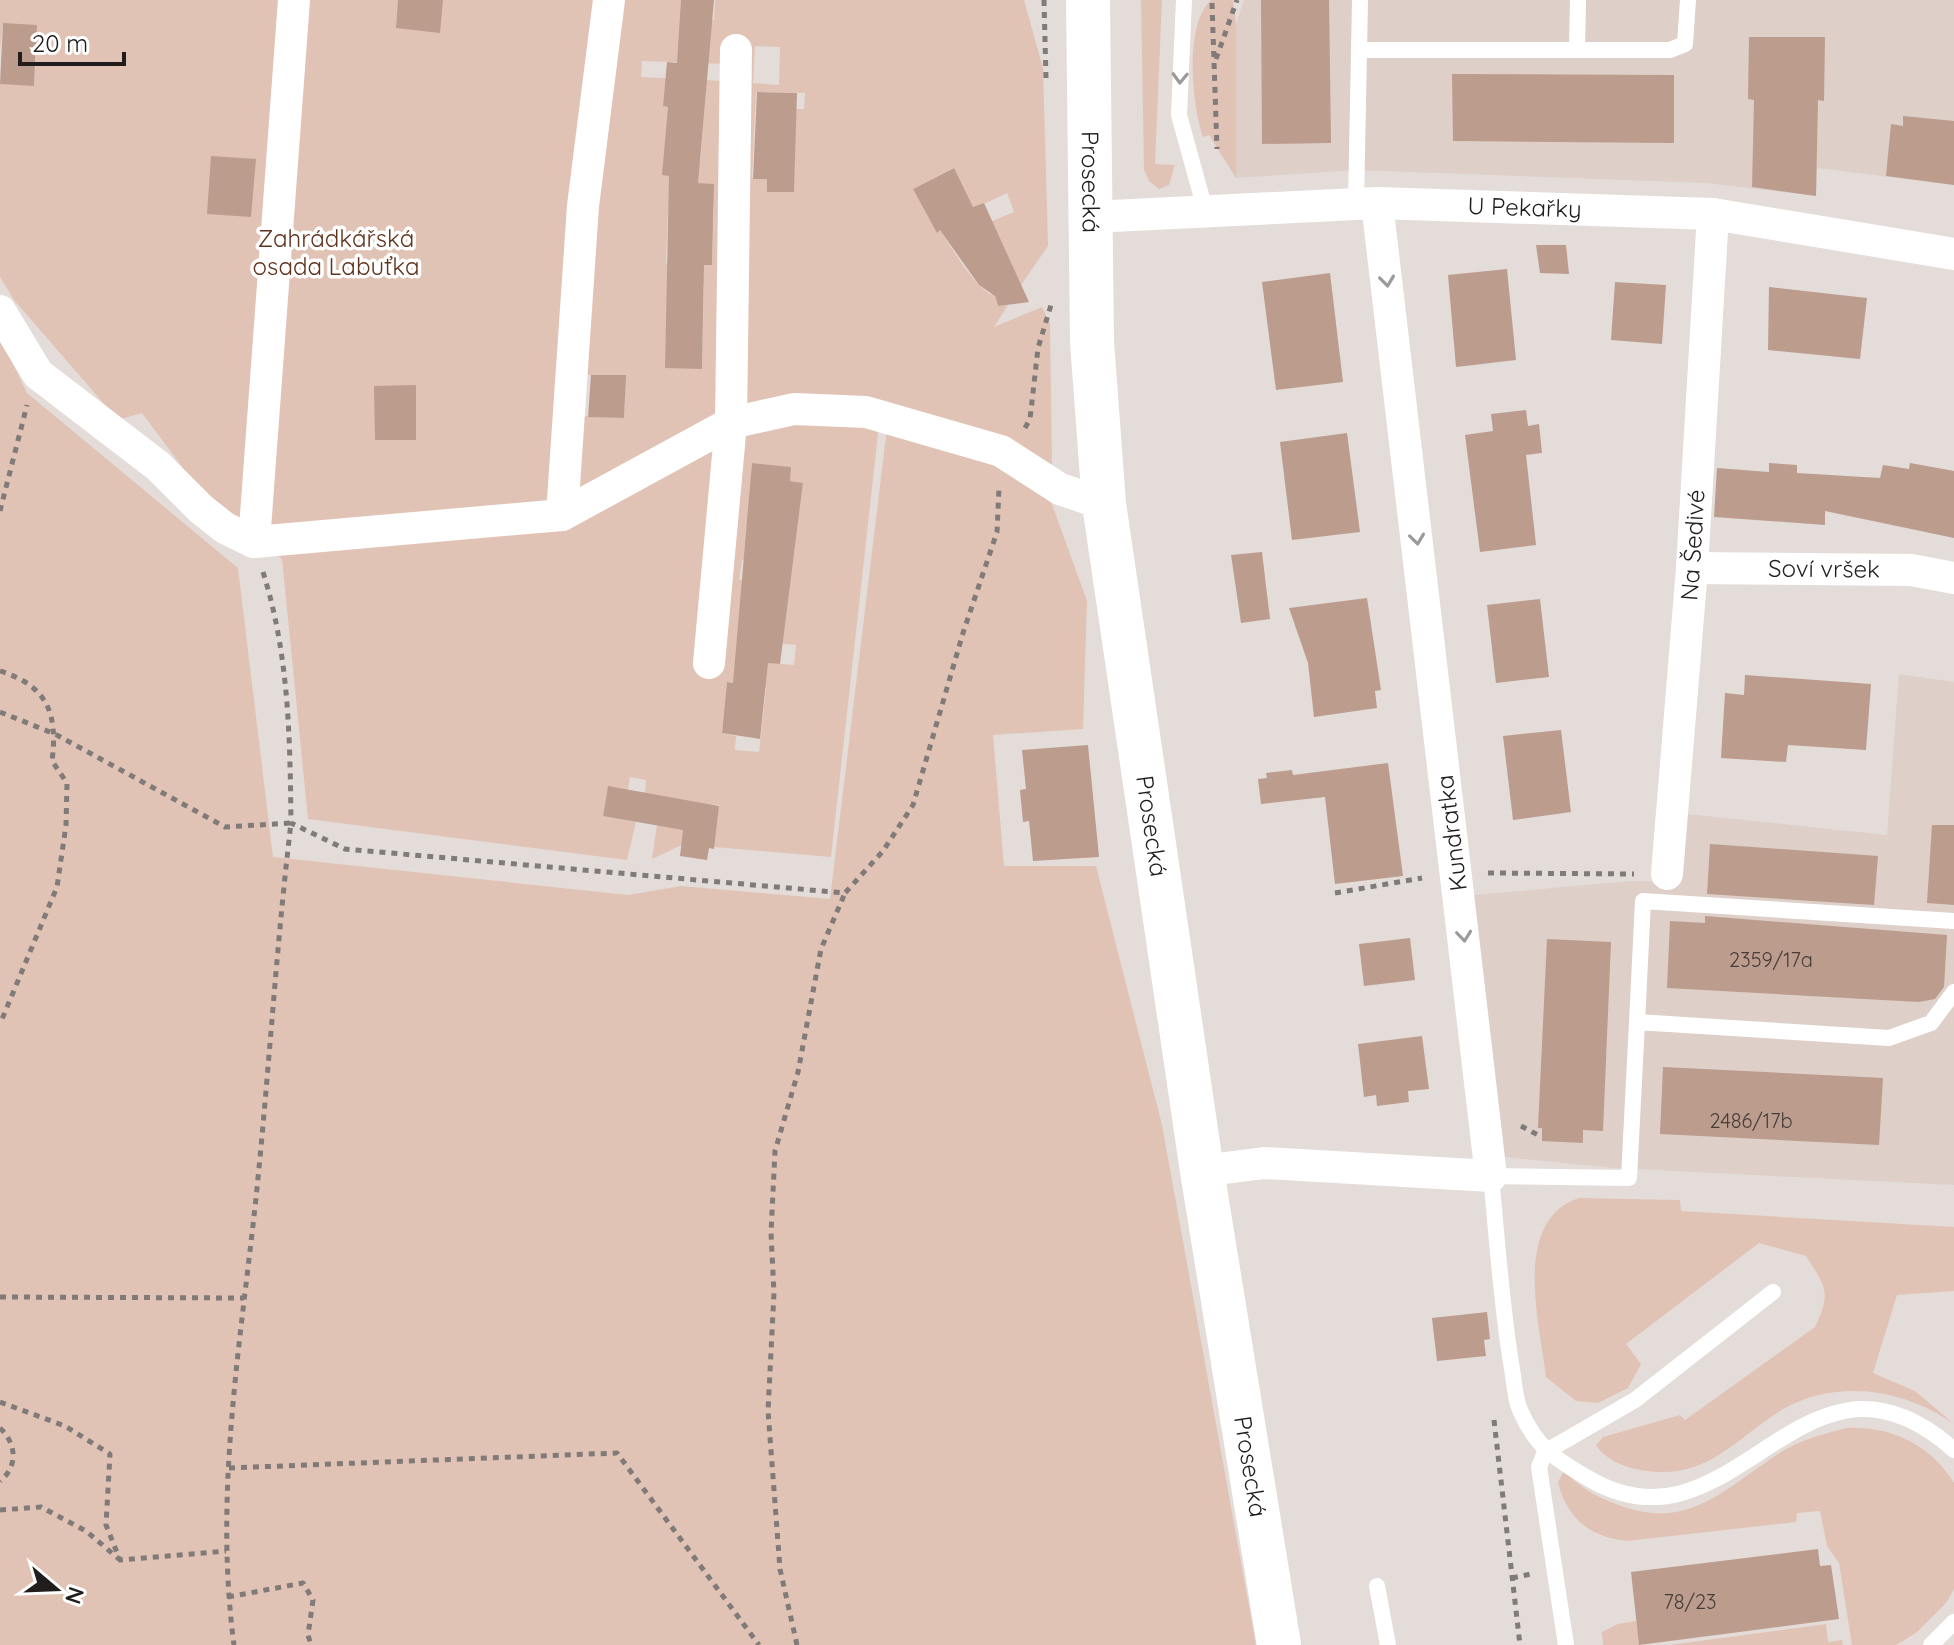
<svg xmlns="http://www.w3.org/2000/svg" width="1954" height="1645" viewBox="0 0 1954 1645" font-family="Quicksand,sans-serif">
<rect width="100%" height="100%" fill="#e4dcd9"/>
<g fill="#decfc9">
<path d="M1244 0H1954V185L1817 168 1816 196 1706 183 1357 170 1236 178V24Z"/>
<path d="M1899 674 1954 682V1185L1614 1168 1475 1154 1442 898 1631 881 1681 882 1687 814 1887 835Z"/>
</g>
<g fill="#e1c3b5" fill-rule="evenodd">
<path d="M0 0H681L711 20H714L715 0H1024L1043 68 1048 246 1021 285 992 221 1014 212 1007 193 969 211 953 168 913 189 937 232 940 230C951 246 977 292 994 295L998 306 1008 305 994 327 1042 307 1050 323 1052 471 879 425 831 857 714 847 719 805 687 802 682 845 652 859 657 825 645 793 646 780 630 777 628 790 608 787 603 815 636 822 627 860 308 819 282 559 209 503 142 413 118 420 14 300 0 277V84L34 85 37 47 3 23 0 51ZM755 46 780 47 779 85 753 83ZM642 61 725 64V81L641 77ZM665 86 706 90 700 163 668 107 663 106ZM756 92 805 93 804 109H796L794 192H767V179L752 178ZM714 207 712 265 666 263 668 210ZM668 281 704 282 702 369ZM584 375H614L615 398 625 399 624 418 582 416ZM752 463 790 467V481L803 483 794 554 746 549ZM742 560 792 567 739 580ZM738 639 796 645 794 665 736 660ZM727 682 766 688 759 752 735 750 736 736 722 733Z"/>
<path d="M1141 0H1162L1155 164 1175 165 1169 185 1159 189 1150 182 1144 170Z"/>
<path d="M1211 0H1233L1236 24V178L1209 135 1203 137C1192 104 1184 24 1211 0Z"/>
<path d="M0 337 27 393 238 568 273 857 628 895 681 886 830 899 887 428 992 454 1049 496 1087 601 1083 729 993 735 1004 866H1096L1162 1125 1256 1645H0Z"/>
<path d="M1579 1198 1680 1200 1681 1211 1954 1227V1291L1897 1295 1873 1373 1915 1391 1954 1424C1914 1396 1863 1383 1815 1396 1746 1414 1721 1488 1636 1469 1621 1466 1604 1458 1596 1445L1603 1437 1680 1415 1685 1420 1815 1327C1832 1292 1825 1286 1806 1256L1759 1243 1626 1344 1641 1364 1628 1388 1598 1403 1576 1401 1546 1377C1540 1325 1511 1220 1579 1198Z"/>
<path d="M1847 1428C1891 1426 1931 1445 1954 1483V1589L1946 1603 1916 1633 1896 1645H1852L1839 1563 1827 1546 1820 1511 1797 1513 1796 1522 1627 1541C1590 1537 1567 1519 1558 1482L1564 1471C1579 1487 1595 1496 1616 1504 1687 1532 1722 1491 1778 1454 1799 1440 1822 1434 1847 1428Z"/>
<path d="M1636 1621 1640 1645H1603L1602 1632 1618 1624Z"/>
<path d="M1826 1624 1828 1642 1842 1640 1843 1645H1669Z"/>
</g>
<g fill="#bc9c8d">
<path d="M398 0H443L440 33 396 28Z"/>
<path d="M681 0H714L698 183 714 184 712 265H704L702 369 665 368 669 176 662 175 668 107 663 106 667 62 677 63Z"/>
<path d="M1261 0H1329L1331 143 1262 144Z"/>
<path d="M3 23 37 25 34 86 0 84Z"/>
<path d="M1749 37H1825L1824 101 1818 100 1816 196 1752 187 1754 100 1748 99Z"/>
<path d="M1452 74 1674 75V143L1453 141Z"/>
<path d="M757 92 797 93 794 192H767V179H753Z"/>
<path d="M1903 116 1954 121V185L1886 176 1891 124 1903 126Z"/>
<path d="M211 156 256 159 251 217 207 214Z"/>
<path d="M954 168 973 207 984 203 1029 302 998 306 995 296 979 285 940 230 937 233 913 189Z"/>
<path d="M1536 245H1566L1569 274 1540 273Z"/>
<path d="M1507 269 1516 360 1456 367 1448 275Z"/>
<path d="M1330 273 1343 382 1276 390 1262 282Z"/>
<path d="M1615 282 1666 285 1662 344 1611 340Z"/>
<path d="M1769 287 1867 298 1860 359 1768 350Z"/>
<path d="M591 375H626L624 418 588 417Z"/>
<path d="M416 385V440H375L374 386Z"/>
<path d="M1526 410 1528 426 1539 424 1542 453 1526 455 1536 545 1480 552 1465 435 1493 431 1491 414Z"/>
<path d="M1347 433 1360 532 1292 540 1280 442Z"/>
<path d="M752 463 791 467 790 481 803 483 780 664 768 663 760 739 722 733 727 682 733 683Z"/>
<path d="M1769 463 1797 465V473L1880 478 1883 465 1909 469 1910 463 1954 471V538L1825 511V525L1714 517 1717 468 1769 472Z"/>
<path d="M1262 552 1270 619 1241 623 1231 555Z"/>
<path d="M1367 598 1381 690 1375 691 1377 708 1314 717 1308 663 1289 608Z"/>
<path d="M1540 599 1549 677 1496 683 1487 605Z"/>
<path d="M1745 675 1871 684 1866 750 1788 745 1786 762 1721 758 1725 693 1744 695Z"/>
<path d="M1561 730 1571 812 1513 820 1503 736Z"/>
<path d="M1088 745 1099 857 1033 861 1029 821 1023 822 1020 790 1026 789 1022 750Z"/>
<path d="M1388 763 1403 876 1335 884 1325 797 1261 804 1258 779 1267 778 1266 773 1292 770 1293 775Z"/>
<path d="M608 786 719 806 714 849 709 848 707 860 680 856 683 830 603 816Z"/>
<path d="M1932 825H1954V905L1927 903Z"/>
<path d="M1710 844 1878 856 1874 905 1707 894Z"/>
<path d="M1705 916 1947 935 1944 987 1935 999 1919 1002 1667 988 1670 921 1705 923Z"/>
<path d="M1410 938 1415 980 1364 986 1359 944Z"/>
<path d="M1547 939 1611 942 1603 1131 1583 1130V1143L1542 1141V1128H1538Z"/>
<path d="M1422 1036 1429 1089 1408 1091 1409 1102 1377 1106 1376 1095 1364 1097 1358 1044Z"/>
<path d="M1663 1067 1883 1078 1879 1145 1660 1134Z"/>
<path d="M1487 1312 1490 1339 1484 1340 1486 1356 1437 1361 1432 1318Z"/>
<path d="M1818 1549 1820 1566 1831 1565 1839 1619 1639 1645 1631 1572Z"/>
</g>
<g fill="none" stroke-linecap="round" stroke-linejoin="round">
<g stroke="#807a78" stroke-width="5" stroke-dasharray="6 6" stroke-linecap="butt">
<path d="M1044 0 1046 79"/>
<path d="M1212 3 1217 149"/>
<path d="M1216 59 1237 0"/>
<path d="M1025 428 1030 419 1038 348 1051 305"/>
<path d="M0 511 27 405"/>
<path d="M263 572C289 655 290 737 291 823L345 849 845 893 883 851 913 805 963 633 997 532 999 488"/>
<path d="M0 671C48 686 58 714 52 761L67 783 66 825 57 887 0 1024"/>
<path d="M0 712 55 734 225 827 291 823C276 948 269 1073 256 1198 240 1347 214 1495 234 1645"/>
<path d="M1488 873 1634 874"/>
<path d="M1335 893 1422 878"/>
<path d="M1521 1126 1540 1136"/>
<path d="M0 1297 244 1298"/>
<path d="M0 1402 65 1426 110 1454 106 1525 120 1560 226 1551"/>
<path d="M1494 1420 1520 1645"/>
<path d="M0 1428C17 1444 18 1467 0 1481"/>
<path d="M229 1468 617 1453 759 1645"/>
<path d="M0 1510 41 1507 86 1531 119 1559"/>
<path d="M1512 1578 1531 1574"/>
<path d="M228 1597 303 1583 313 1600 308 1635 311 1645"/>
<path d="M797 1645 780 1569 768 1411 774 1293 771 1233 775 1151 798 1072 821 949 845 893"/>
</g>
<g stroke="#fff" stroke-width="16">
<path d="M1184 0 1179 115 1206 213"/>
<path d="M1577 48 1578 0"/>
<path d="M1360 50H1670L1685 44 1688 0"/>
<path d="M1356 204 1360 0"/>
<path d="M1954 992 1931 1023 1889 1038 1637 1022 1629 1178 1491 1176C1497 1238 1501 1301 1511 1363 1514 1377 1514 1396 1520 1410 1536 1447 1554 1458 1586 1477 1735 1568 1801 1314 1954 1450"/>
<path d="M1637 1022 1643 901 1954 921"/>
<path d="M1377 1586 1388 1645"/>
<path d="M1566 1645 1539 1467 1545 1452 1635 1400 1773 1292"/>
<path d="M1931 1645 1954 1622"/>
</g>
<g stroke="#fff" stroke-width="32">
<path id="s1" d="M1091 217 1377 203 1713 214 1954 254"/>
<path d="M0 311 38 374 158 466 201 509 225 528 254 542 562 515 731 423 794 409 866 412 1001 451 1060 489 1104 504"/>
<path d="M562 515 583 206 609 0"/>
<path d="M254 542 294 0"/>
<path id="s2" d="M1692 568 1911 570 1954 578"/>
<path d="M709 663 731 423 736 50"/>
<path id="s3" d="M1667 874 1692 568 1713 214"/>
<path d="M1202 1171 1264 1163 1491 1176 1377 203"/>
</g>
<path stroke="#fff" stroke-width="44" id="s4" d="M1088 0 1092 342 1104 504 1202 1171 1279 1645"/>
</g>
<defs><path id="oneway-chevron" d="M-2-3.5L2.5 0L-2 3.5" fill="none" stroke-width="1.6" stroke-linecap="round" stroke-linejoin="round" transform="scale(2)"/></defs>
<g stroke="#9b9999">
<use href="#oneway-chevron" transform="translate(1180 78) rotate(92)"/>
<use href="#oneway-chevron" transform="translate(1387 281) rotate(83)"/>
<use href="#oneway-chevron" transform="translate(1417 539) rotate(83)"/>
<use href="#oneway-chevron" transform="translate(1464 936) rotate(84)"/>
</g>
<g text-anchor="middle" stroke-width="7" stroke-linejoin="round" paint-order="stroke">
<g font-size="20" fill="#473d38">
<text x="1771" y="967">2359/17a</text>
<text x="1751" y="1128">2486/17b</text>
<text x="1690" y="1609">78/23</text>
</g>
<g font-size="24" fill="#201d1c" stroke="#fff">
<text dy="8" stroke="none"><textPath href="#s4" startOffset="182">Prosecká</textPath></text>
<text dy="8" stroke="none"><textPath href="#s1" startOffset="434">U Pekařky</textPath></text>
<text dy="8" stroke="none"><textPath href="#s3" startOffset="330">Na Šedivé</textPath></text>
<text dy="8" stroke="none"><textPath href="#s2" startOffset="132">Soví vršek</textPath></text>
<text dy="8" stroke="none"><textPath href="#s4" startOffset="830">Prosecká</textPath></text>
<text transform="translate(1452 833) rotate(-97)" y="8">Kundratka</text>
<text dy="8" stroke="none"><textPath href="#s4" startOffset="1478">Prosecká</textPath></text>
</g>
<g font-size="24" fill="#60331c" stroke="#fff">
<text x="336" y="247">Zahrádkářská<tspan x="336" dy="28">osada Labuťka</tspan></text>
</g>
</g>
<g transform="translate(56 1589) rotate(109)" stroke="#ffffff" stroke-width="6" paint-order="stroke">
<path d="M0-6L14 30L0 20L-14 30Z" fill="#201d1c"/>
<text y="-12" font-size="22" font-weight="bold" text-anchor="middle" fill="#201d1c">N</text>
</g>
<path d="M20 52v12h104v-12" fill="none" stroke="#201d1c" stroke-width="4"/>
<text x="32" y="52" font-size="24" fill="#201d1c" stroke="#ffffff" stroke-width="6" paint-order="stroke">20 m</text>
</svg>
